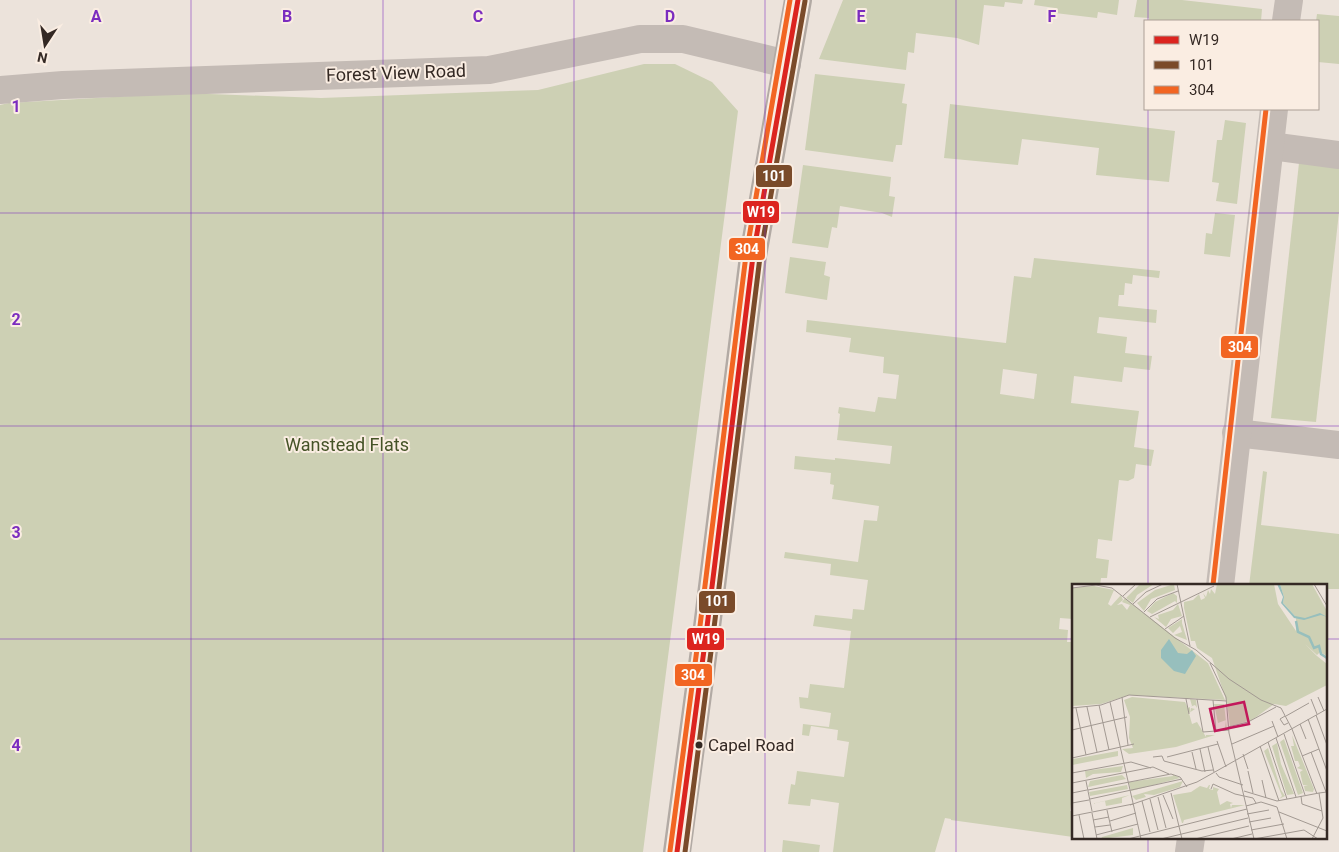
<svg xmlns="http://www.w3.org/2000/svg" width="1339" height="852" viewBox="0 0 1339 852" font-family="Roboto,sans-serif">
<rect width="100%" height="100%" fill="#ece3db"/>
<g fill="#cdd0b4" fill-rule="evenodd">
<path d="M843 0H1023L1022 4 1005 2 1004 7 984 5 979 45 957 38 916 33 914 53 908 52 906 70 819 59Z"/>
<path d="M1035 0H1119L1117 15 1098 12 1097 18 1055 13V8L1034 5Z"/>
<path d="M1137 0H1182L1262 9 1261 21H1149V18L1134 17Z"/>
<path d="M1317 14 1339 16V64L1318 62V21H1316Z"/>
<path d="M644 64H675L712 82 738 111 643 852H0V105L9 103 183 93 321 98 538 90Z"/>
<path d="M815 74 905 84 902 103 907 104 902 145H896L893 162 805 150Z"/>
<path d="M950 104 1175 131 1169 182 1096 175 1099 148 1022 139 1018 165 944 158Z"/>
<path d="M1225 120 1246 123 1237 204 1216 201 1219 183 1212 182 1217 140H1222Z"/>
<path d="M1299 163 1339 168V212L1316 422 1271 418Z"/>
<path d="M803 165 891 177 889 196 895 197 892 217 882 213 840 206 837 228 832 227 828 248 792 243Z"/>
<path d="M1215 213 1235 215 1230 257 1204 254 1206 233 1212 234Z"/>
<path d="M790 257 826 262 824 275 830 277 827 300 785 293Z"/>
<path d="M1034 258 1160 271 1159 278 1133 275 1132 284 1125 283 1124 295H1119L1118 306 1157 310 1156 323 1099 317 1097 333 1127 337 1125 353 1152 356 1150 370 1124 367 1122 382 1074 376 1071 403 1139 411 1134 447 1154 450 1151 466 1136 464 1134 478 1128 481 1119 480 1112 541 1098 539 1096 558 1109 560 1107 578H1101L1100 586H1073V619L1060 618 1059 629 1068 630 1067 642H1073V790L1070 811H1073V837L951 820V819L945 818 935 852H833L839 803 811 799 810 806 788 804 791 784 795 785 797 771 844 777 849 742 837 740 838 730 811 726 809 736 802 735 803 724 829 727 831 713 800 708 799 697 808 698 810 684 844 688 851 631 813 626 815 615 852 619 853 609 864 610 868 580 830 575 831 564 784 558 785 552 858 562 864 520 877 521 879 506 832 499 834 485 830 484 831 473 794 469 795 456 835 460V458L890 464 892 446 837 440 840 414 838 413 839 407 875 412 878 397 896 399 899 375 883 373 884 357 849 352 851 338 806 332 807 320 1006 343 1014 276 1031 278ZM1003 369 1037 374 1034 399 1000 394Z"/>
<path d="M1263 471 1267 472 1261 525 1339 534V589H1325V586H1249Z"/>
<path d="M783 840 820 845 819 852H782Z"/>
</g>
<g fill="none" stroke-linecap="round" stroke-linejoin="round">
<g stroke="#c4bbb5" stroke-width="28">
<path d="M1286 21 1289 0"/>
<path d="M0 90 63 85 489 70 640 39H683L787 64"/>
<path d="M1270 146 1339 155"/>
<path d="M1236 433 1339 445"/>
<path d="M1220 586 1274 109"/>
<path d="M1189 852 1191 838"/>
</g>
<path stroke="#b2aaa4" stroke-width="28" d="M677 852 706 635 753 256 798 0"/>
<defs>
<path id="bus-1" d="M677 852 706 635 753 256 798 0"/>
<path id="bus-2" d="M685 852 713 636 760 257 805 1"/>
<g id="bus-3">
<path d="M1213 585 1266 109"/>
<path d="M670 851 699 634 746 255 790 0"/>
</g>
</defs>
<use href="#bus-1" stroke="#faede2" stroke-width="9"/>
<use href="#bus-2" stroke="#faede2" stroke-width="9"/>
<use href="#bus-3" stroke="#faede2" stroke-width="9"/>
<use href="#bus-1" stroke="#dc241f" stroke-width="5"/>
<use href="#bus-2" stroke="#7a4b2a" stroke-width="5"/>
<use href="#bus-3" stroke="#f26522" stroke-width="5"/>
</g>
<path fill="none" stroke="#7b2cbf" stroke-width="1" stroke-opacity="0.55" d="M191 0V852M383 0V852M574 0V852M765 0V852M956 0V852M1148 0V21M1148 109V586M0 213H1339M0 426H1339M0 639H1073M1325 639H1339M1148 838V852"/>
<circle fill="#342924" stroke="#faede2" stroke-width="2" cx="699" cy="745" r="4.5"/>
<g text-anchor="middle" stroke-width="4" stroke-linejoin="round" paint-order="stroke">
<g font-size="17" fill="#342924" stroke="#faede2" text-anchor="start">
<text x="708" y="751">Capel Road</text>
</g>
<g font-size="18" fill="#342924" stroke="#faede2">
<text transform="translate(396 73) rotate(-2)" y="6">Forest View Road</text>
</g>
<g font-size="18" fill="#455327" stroke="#faede2">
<text x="347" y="451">Wanstead Flats</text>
</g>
</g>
<g transform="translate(1072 584)">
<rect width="255" height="255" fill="#ece3db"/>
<path d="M68 0H82L65 11 61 19 54 14ZM102 0 103 6 79 15 72 27 65 19 83 6ZM145 0H202L206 20 230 56 224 47V33L211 19 212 13 208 0H240L255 27V72L248 68 245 71 233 60 245 72 255 80V101L214 122 202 120 180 136 158 142 155 118 140 74 125 64 123 57H119L112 24V18L121 16 127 10 129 16 133 14 131 9 134 13 136 6 138 10 139 5 143 10ZM22 2 42 6 36 20 39 22 49 11 51 16 45 21 50 20 55 26 58 21 50 18 53 14 136 79 153 116 57 111 29 120 0 122V4ZM101 9 105 12V19L103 17 80 30 75 27 83 18ZM106 20 110 32 99 35 94 43 82 33 87 35 86 31 101 26ZM110 35V39L115 56 102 51 110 48 108 42 101 49 96 44ZM60 113 113 118 116 124 120 122 118 115 124 116 125 124 123 121 118 123V129L119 124 123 125 117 129 120 140 125 138 134 153V151H143L104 163 57 170 50 165 61 164 57 154 58 133 52 116ZM142 120H152L155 146 144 147 153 144 154 136 146 139ZM220 151 242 205 241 208 233 207 232 202 236 201H231L228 188 231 186 225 184 228 182 226 177H223L219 162H222ZM212 155 231 209 226 211 208 158ZM205 159 209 180 222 210 215 211 200 162ZM196 164 209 206 213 212 207 215 210 212 192 167ZM46 167V172L0 181 1 175ZM51 182 49 188 21 190 14 194 13 187ZM100 190 108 194 59 207 57 199V198L101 192ZM50 191 54 195 16 203 18 197ZM111 197 108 203 82 211 72 210 74 213 64 216 60 212ZM55 201 56 205 18 212 17 208ZM137 201H138L137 205H138L141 206V203L147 205 145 208 148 221 155 217 161 219 158 220 159 224 160 221H173L112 236 111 239H110L101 211 119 208 128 202 135 204ZM58 211 50 214V219L34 222 33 217 19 220ZM61 244V251L29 255 30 253Z" fill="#cdd0b4"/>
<path d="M205 0H208L212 13 211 19 223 32 233 34 248 29 255 33 249 31 232 36 222 34 209 19 211 13ZM97 55 106 69 115 70 120 66 124 72 113 90 102 87 89 74V66Z" fill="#97bfbd"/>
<path fill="none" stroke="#97bfbd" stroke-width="2.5" d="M224 37 226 48 237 53 242 64 247 62 249 70 255 74"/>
<path fill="none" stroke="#a29992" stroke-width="1" d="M105 0 118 62M242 0 255 22M0 4 24 1 40 4 103 54 124 66 157 95 189 116 209 124 220 145M51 12 64 0M61 20 74 8 91 0M72 28 85 15 106 7M78 33 142 2M93 45 112 32M138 79 154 113 157 149 182 255M50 113 56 161M246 113 252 127M114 115 117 130M125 115 131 148 157 146M239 115 245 130M141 116 144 148M38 118 61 219M27 121 37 166M15 123 25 168M0 124 29 121 57 111 155 117M4 124 14 171M244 131 255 161M213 132 208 135 212 141 216 139M214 132 237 119M236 135 255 187M200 137 206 153M228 140 234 155M156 143 176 138 204 123M220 145 245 210M0 146 55 133M212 150 233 211M204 154 224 213M145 157 154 183M196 158 215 215M160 160 202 142M188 162 207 217M136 163 142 188M128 165 133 188M120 168 124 185M239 168 254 208M171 170 176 185M230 172 247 165M81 173 90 172 92 177 130 187 141 186M95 173 146 160M0 174 62 160M176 187 181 209M0 189 59 178 79 184M144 189 147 193 171 201M190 196 194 214M14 197 20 227M0 199 81 183 97 190M139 205 141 200 163 210 181 214 184 219M16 206 99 190 108 193 115 203M172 207 205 217 247 209M0 209 15 206M99 209 110 255M91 211 101 235M229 212 230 220 250 227M86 213 94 244M18 215 110 195M78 215 86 246M70 217 78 248M0 219 17 216M61 219 69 255M58 221 125 198 255 125M174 222 189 218 205 223 215 255M35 226 40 248M207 228 255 247M20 229 25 255M175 230 197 226M7 231 12 255M0 232 61 220M21 236 37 233M38 237 64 229M177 238 199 234M23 243 38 241M179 246 212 240M24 251 66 240M56 255 175 225M89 255 176 234M123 255 177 242M159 255 180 250M182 255 232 246 246 255M240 255 251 234 247 209 255 208"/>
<path fill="#c2185b" fill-opacity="0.15" stroke="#c2185b" stroke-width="2.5" d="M172 118 177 140 143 147 138 125Z"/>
<rect width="255" height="255" fill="none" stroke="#342924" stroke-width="2.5"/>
</g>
<g font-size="16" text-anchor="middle" font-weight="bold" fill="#7b2cbf" stroke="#faede2" stroke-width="4" stroke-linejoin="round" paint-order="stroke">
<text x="96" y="22">A</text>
<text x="287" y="22">B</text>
<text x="478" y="22">C</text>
<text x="670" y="22">D</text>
<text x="861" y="22">E</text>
<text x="1052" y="22">F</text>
<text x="16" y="112">1</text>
<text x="16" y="325">2</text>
<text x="16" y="538">3</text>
<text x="16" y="751">4</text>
</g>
<g stroke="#faede2" stroke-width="2">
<rect x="755" y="164" width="38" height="24" rx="5" fill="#7a4b2a"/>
<rect x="742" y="200" width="38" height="24" rx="5" fill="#dc241f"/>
<rect x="728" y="237" width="38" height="24" rx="5" fill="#f26522"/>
<rect x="1220" y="335" width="39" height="24" rx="5" fill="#f26522"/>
<rect x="698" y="590" width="38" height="24" rx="5" fill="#7a4b2a"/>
<rect x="686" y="627" width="39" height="24" rx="5" fill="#dc241f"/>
<rect x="674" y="663" width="39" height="24" rx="5" fill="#f26522"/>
</g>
<g font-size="14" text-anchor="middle" font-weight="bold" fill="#fff">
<text x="774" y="181">101</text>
<text x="761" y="217">W19</text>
<text x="747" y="254">304</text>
<text x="1240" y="352">304</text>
<text x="717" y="606">101</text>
<text x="706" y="644">W19</text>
<text x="693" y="680">304</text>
</g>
<rect x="1144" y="20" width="175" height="90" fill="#faede2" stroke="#ab9f96"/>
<rect x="1154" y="36" width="25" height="8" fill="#dc241f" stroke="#ab9f96"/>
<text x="1189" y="45" font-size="15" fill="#342924">W19</text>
<rect x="1154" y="61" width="25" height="8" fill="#7a4b2a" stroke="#ab9f96"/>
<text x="1189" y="70" font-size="15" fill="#342924">101</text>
<rect x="1154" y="86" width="25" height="8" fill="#f26522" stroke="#ab9f96"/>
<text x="1189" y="95" font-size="15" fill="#342924">304</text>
<g transform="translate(45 45) rotate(192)" stroke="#faede2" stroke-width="4" paint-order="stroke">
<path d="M0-4L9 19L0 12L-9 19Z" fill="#342924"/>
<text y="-8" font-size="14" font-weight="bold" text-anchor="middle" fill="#342924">N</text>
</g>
</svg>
